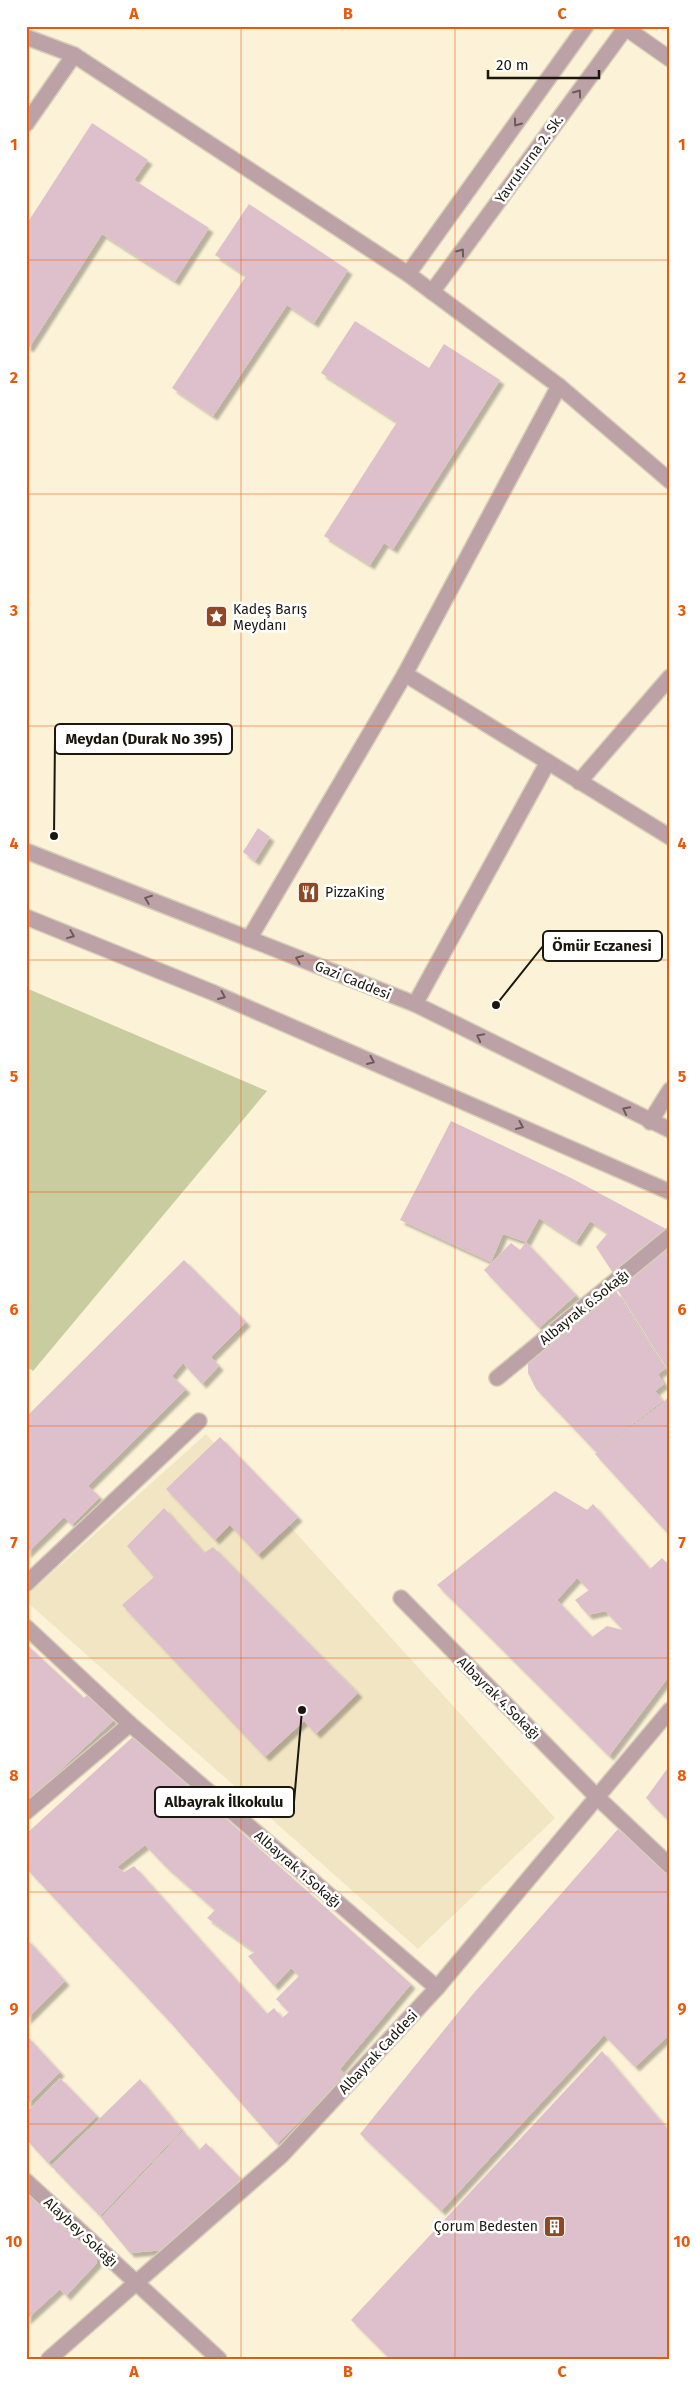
<svg xmlns="http://www.w3.org/2000/svg" width="696" height="2385" viewBox="0 0 696 2385" font-family="'Fira Sans',sans-serif">
<defs>
<filter id="shadow"><feDropShadow dx="4.5" dy="4.5" stdDeviation="1" flood-color="#0004"/></filter>
</defs>
<rect width="100%" height="100%" fill="#fbf2d7"/>
<path fill="#f1e5c3" d="M206 1434 555 1818 418 1949 26 1601V1596Z"/>
<path fill="#c9cc9f" d="M26 988 267 1091 33 1371 26 1366Z"/>
<g fill="#ddc0cc" fill-rule="evenodd" filter="url(#shadow)">
<path d="M92 123 148 160 134 180 209 228 175 281 102 234 29 348 26 346V225Z"/>
<path d="M249 204 348 270 314 323 287 305 213 416 172 388 246 276 215 255Z"/>
<path d="M355 321 429 368 444 344 500 380 393 549 384 543 370 565 324 536 397 422 321 373Z"/>
<path d="M258 828 270 837 255 861 243 852Z"/>
<path d="M451 1121 571 1178 666 1229 615 1276 596 1247 608 1233 590 1221 576 1242 539 1218 526 1242 503 1234 491 1262 400 1220Z"/>
<path d="M526 1242 576 1295 539 1328 484 1270 511 1243 520 1250Z"/>
<path d="M670 1244V1365L666 1367 617 1289Z"/>
<path d="M184 1260 246 1322 211 1357 219 1366 202 1384 183 1363 172 1376 186 1389 88 1486 100 1497 72 1525 64 1517 26 1554V1417Z"/>
<path d="M616 1291 665 1369 658 1374 664 1384 655 1391 663 1401 596 1452 536 1389 528 1373V1360Z"/>
<path d="M670 1395V1536L595 1454 663 1403Z"/>
<path d="M220 1437 298 1517 258 1555 230 1525 215 1540 166 1489Z"/>
<path d="M555 1491 587 1510 593 1504 650 1569 662 1558 670 1566V1675L609 1756 437 1585ZM577 1578 589 1590 575 1600 588 1615 605 1611 623 1630 607 1626 592 1637 557 1600Z"/>
<path d="M164 1508 204 1553 213 1547 358 1693 316 1734 304 1721 265 1757 122 1605 154 1577 127 1546Z"/>
<path d="M26 1644 84 1698 90 1692 114 1720 26 1802Z"/>
<path d="M136 1734 224 1817 411 1984 340 2069 345 2075 277 2144 170 2022 26 1868V1834ZM145 1845 165 1866 215 1910 207 1918 255 1952 248 1956 274 1986 291 1968 299 1976 276 1999 289 2012 282 2018 274 2008 267 2014 134 1866 124 1872 117 1867Z"/>
<path d="M670 1765V1822L646 1798Z"/>
<path d="M618 1829 670 1877V2034L635 2067 604 2035 441 2211 360 2134 473 1994Z"/>
<path d="M26 1938 65 1981 26 2020Z"/>
<path d="M26 2035 60 2072 26 2106Z"/>
<path d="M602 2051 670 2132V2359H390L351 2320Z"/>
<path d="M60 2078 97 2116 48 2163 26 2139V2113Z"/>
<path d="M140 2079 182 2130 100 2216 51 2166Z"/>
<path d="M183 2131 199 2150 206 2143 241 2179 164 2250 130 2253 101 2218Z"/>
<path d="M26 2187 96 2251 97 2263 66 2296 60 2289 26 2320Z"/>
</g>
<g fill="none" stroke-linecap="round" stroke-linejoin="round">
<defs>
<path id="service" d="M26 1584 199 1421"/>
<g id="minor">
<path d="M623 26 670 59"/>
<path d="M26 37 74 55 408 274 559 386 670 481"/>
<path d="M26 124 74 55"/>
<path d="M408 274 586 26"/>
<path d="M432 292 627 26"/>
<path d="M405 674 670 837"/>
<path d="M579 782 670 677"/>
<path d="M249 939 405 674 559 386"/>
<path d="M415 1004 548 762"/>
<path d="M650 1122 670 1090"/>
<path d="M497 1378 670 1236"/>
<path d="M401 1598 598 1798 670 1866"/>
<path d="M26 1627 130 1724 437 1988"/>
<path d="M26 1812 130 1724"/>
<path d="M26 2181 219 2359"/>
</g>
<g id="tertiary">
<path d="M26 851 415 1004 670 1130"/>
<path d="M26 917 214 993 670 1192"/>
<path d="M49 2359 282 2155 437 1988 670 1710"/>
</g>
</defs>
<use href="#service" stroke="#d7cfb7" stroke-width="18"/>
<use href="#minor" stroke="#d7cfb7" stroke-width="18"/>
<use href="#tertiary" stroke="#d7cfb7" stroke-width="18"/>
<use href="#service" stroke="#bca1a7" stroke-width="15"/>
<use href="#minor" stroke="#bca1a7" stroke-width="15"/>
<use href="#tertiary" stroke="#bca1a7" stroke-width="15"/>
</g>
<defs><path id="oneway-chevron" d="M-2-3.5L2.5 0L-2 3.5" fill="none" stroke-width="1.6" stroke-linecap="round" stroke-linejoin="round" transform="scale(1.25)"/></defs>
<g stroke="#6b5c5a">
<use href="#oneway-chevron" transform="translate(578 93) rotate(-54)"/>
<use href="#oneway-chevron" transform="translate(517 123) rotate(126)"/>
<use href="#oneway-chevron" transform="translate(461 252) rotate(-54)"/>
<use href="#oneway-chevron" transform="translate(148 899) rotate(-159)"/>
<use href="#oneway-chevron" transform="translate(71 935) rotate(22)"/>
<use href="#oneway-chevron" transform="translate(299 959) rotate(-158)"/>
<use href="#oneway-chevron" transform="translate(222 996) rotate(24)"/>
<use href="#oneway-chevron" transform="translate(480 1037) rotate(-153)"/>
<use href="#oneway-chevron" transform="translate(371 1061) rotate(24)"/>
<use href="#oneway-chevron" transform="translate(626 1110) rotate(-153)"/>
<use href="#oneway-chevron" transform="translate(520 1126) rotate(24)"/>
</g>
<path fill="none" stroke="#e8590c" stroke-width="1" stroke-opacity="0.55" d="M241 26V2359M455 26V2359M26 260H670M26 494H670M26 726H670M26 960H670M26 1192H670M26 1426H670M26 1658H670M26 1892H670M26 2124H670"/>
<defs>
<symbol id="sight-square" viewBox="-11 -11 22 22"><rect x="-9" y="-9" width="18" height="18" rx="4" fill="#8f4825" stroke="#fff"/><path d="M0-6L1.8-2.2L6-1.7L2.9 1.2L3.7 5.4L0 3.3L-3.7 5.4L-2.9 1.2L-6-1.7L-1.8-2.2Z" fill="#fff"/></symbol>
<symbol id="restaurant-square" viewBox="-11 -11 22 22"><rect x="-9" y="-9" width="18" height="18" rx="4" fill="#8f4825" stroke="#fff"/><path d="M-5-6h1v4h1v-4h1v4h1v-4h1v5L-1.5 .5V6h-2V.5L-5-1ZM5-6V6H3V1.5H1.5Q1.5-4 5-6Z" fill="#fff"/></symbol>
<symbol id="building-square" viewBox="-11 -11 22 22"><rect x="-9" y="-9" width="18" height="18" rx="4" fill="#8f4825" stroke="#fff"/><path d="M-4-6H4V6H1V3H-1V6H-4ZM-2.5-4.3h1.7v1.8h-1.7ZM.8-4.3h1.7v1.8H.8ZM-2.5-1h1.7V.8h-1.7ZM.8-1h1.7V.8H.8Z" fill="#fff"/></symbol>
</defs>
<g fill-rule="evenodd">
<use href="#sight-square" x="204" y="604" width="25" height="25"/>
<use href="#restaurant-square" x="296" y="880" width="25" height="25"/>
<use href="#building-square" x="542" y="2214" width="25" height="25"/>
</g>
<g text-anchor="middle" stroke-width="5" stroke-linejoin="round" paint-order="stroke">
<g font-size="14" fill="#1a170e" stroke="#fff">
<text transform="translate(529 159) rotate(-54)" y="5">Yavruturna 2. Sk.</text>
<text transform="translate(353 980) rotate(22)" y="5">Gazi Caddesi</text>
<text transform="translate(584 1307) rotate(-39)" y="5">Albayrak 6.Sokağı</text>
<text transform="translate(499 1698) rotate(45)" y="5">Albayrak 4.Sokağı</text>
<text transform="translate(298 1869) rotate(41)" y="5">Albayrak 1.Sokağı</text>
<text transform="translate(378 2052) rotate(-47)" y="5">Albayrak Caddesi</text>
<text transform="translate(81 2232) rotate(43)" y="5">Alaybey Sokağı</text>
</g>
<g font-size="14" fill="#1a170e" stroke="#fff" text-anchor="start">
<text x="233" y="614">Kadeş Barış<tspan x="233" dy="16">Meydanı</tspan></text>
<text x="325" y="897">PizzaKing</text>
<text x="538" y="2231" text-anchor="end">Çorum Bedesten</text>
</g>
</g>
<path fill="none" stroke="#1a170e" stroke-width="2" d="M54 836L55 739M496 1005L543 946M302 1710L294 1802"/>
<g fill="#1a170e" stroke="#fff" stroke-width="2">
<circle cx="54" cy="836" r="5"/>
<circle cx="496" cy="1005" r="5"/>
<circle cx="302" cy="1710" r="5"/>
</g>
<g fill="#fff" stroke="#1a170e" stroke-width="2">
<rect x="55" y="724" width="177" height="30" rx="5"/>
<rect x="543" y="931" width="119" height="30" rx="5"/>
<rect x="155" y="1787" width="139" height="30" rx="5"/>
</g>
<g font-size="15" text-anchor="middle" font-weight="bold" fill="#1a170e">
<text x="144" y="744">Meydan (Durak No 395)</text>
<text x="602" y="951">Ömür Eczanesi</text>
<text x="224" y="1807">Albayrak İlkokulu</text>
</g>
<rect width="696" height="2385" fill="none" stroke="#ffffff" stroke-width="55"/>
<path d="M488 70v8h111v-8" fill="none" stroke="#1a170e" stroke-width="2.5"/>
<text x="496" y="70" font-size="15" fill="#1a170e" stroke="#ffffff" stroke-width="4" paint-order="stroke">20 m</text>
<rect x="28" y="28" width="640" height="2330" fill="none" stroke="#e8590c" stroke-width="2"/>
<g font-size="16" text-anchor="middle" font-weight="bold" fill="#e8590c">
<text x="134" y="19">A</text>
<text x="348" y="19">B</text>
<text x="562" y="19">C</text>
<text x="14" y="150">1</text>
<text x="682" y="150">1</text>
<text x="14" y="383">2</text>
<text x="682" y="383">2</text>
<text x="14" y="616">3</text>
<text x="682" y="616">3</text>
<text x="14" y="849">4</text>
<text x="682" y="849">4</text>
<text x="14" y="1082">5</text>
<text x="682" y="1082">5</text>
<text x="14" y="1315">6</text>
<text x="682" y="1315">6</text>
<text x="14" y="1548">7</text>
<text x="682" y="1548">7</text>
<text x="14" y="1781">8</text>
<text x="682" y="1781">8</text>
<text x="14" y="2014">9</text>
<text x="682" y="2014">9</text>
<text x="14" y="2247">10</text>
<text x="682" y="2247">10</text>
<text x="134" y="2377">A</text>
<text x="348" y="2377">B</text>
<text x="562" y="2377">C</text>
</g>
</svg>
